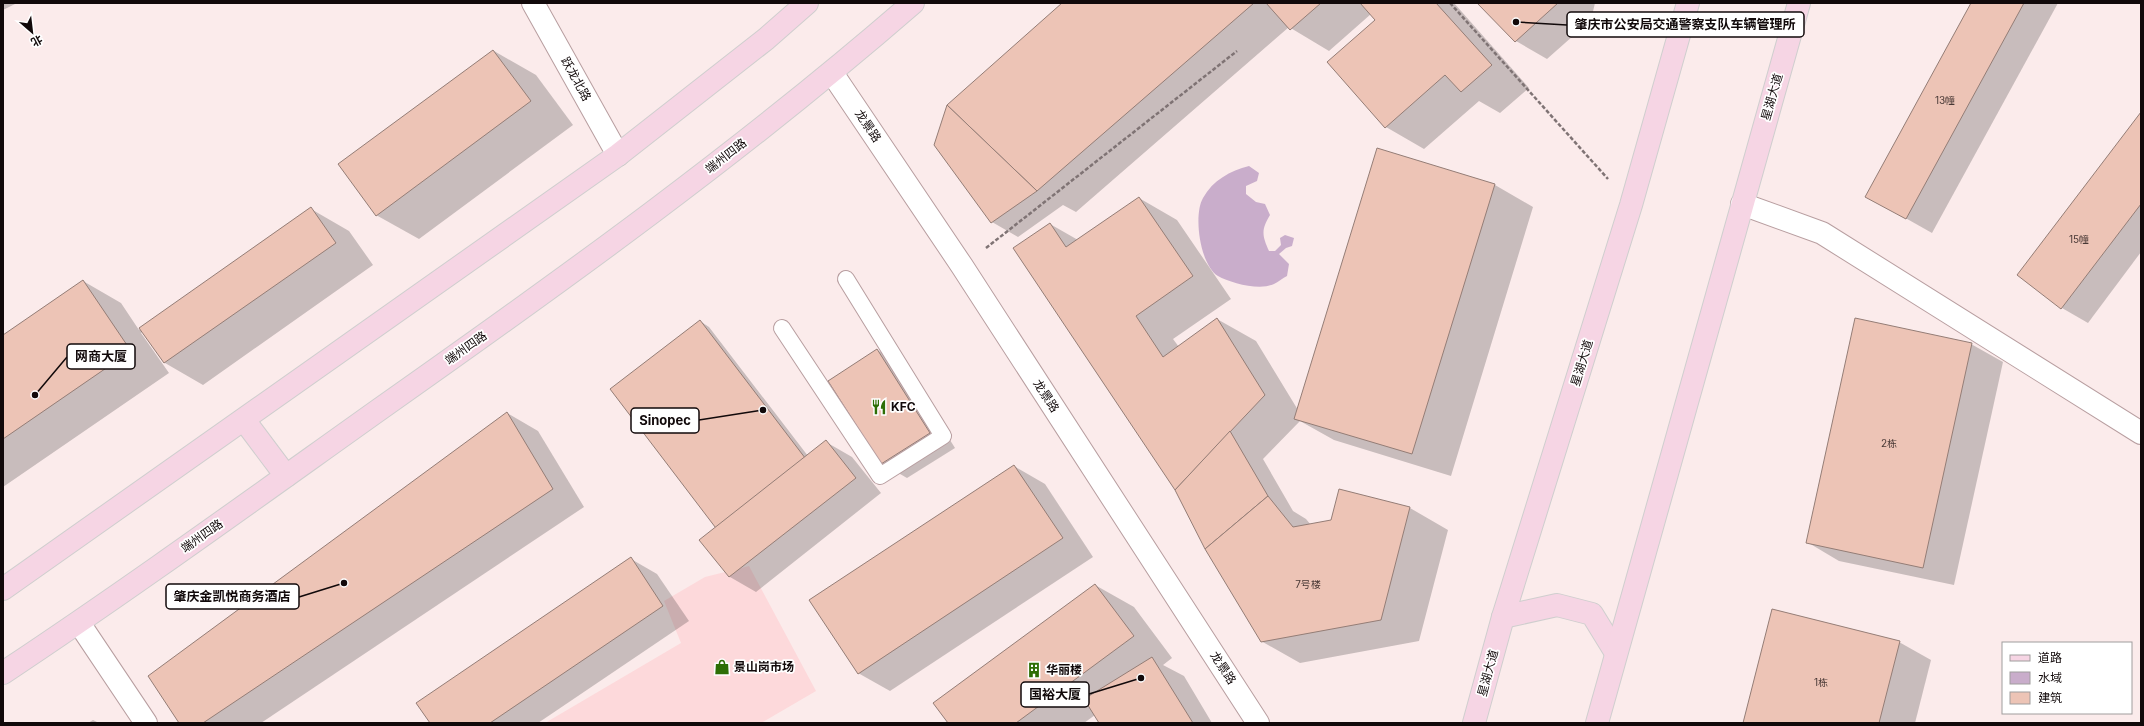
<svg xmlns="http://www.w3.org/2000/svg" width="2144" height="726" viewBox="0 0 2144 726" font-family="Inter,'Noto Sans SC',sans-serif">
<rect width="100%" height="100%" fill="#fbebeb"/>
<path fill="#fdd9db" d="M749 566 816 691 761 723H545L681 643 664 601 705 577Z"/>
<path fill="#c9adcb" d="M1249 166 1259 173 1257 181 1246 186V194L1256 202 1265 204 1270 215C1261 230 1262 235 1269 251H1275L1281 245 1280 238 1285 235 1294 238 1292 246 1286 248 1279 254 1289 264 1287 276C1283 278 1278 282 1274 284 1260 291 1230 283 1218 276 1200 265 1193 215 1203 198 1213 180 1230 171 1249 166Z"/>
<g fill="#0003">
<path d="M3 3H17L3 10Z"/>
<path d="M1063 3H1454L1529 88 1500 113 1479 101 1424 149 1386 127 1376 20 1371 14 1329 51 1289 27 1076 212 1063 205 1018 237 992 222Z"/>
<path d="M1478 3H1595L1591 20 1547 59 1516 41Z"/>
<path d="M1972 3H2058L1932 233 1893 211Z"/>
<path d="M494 51 536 75 573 125 419 239 376 215Z"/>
<path d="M2141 114V252L2088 323 2062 308Z"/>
<path d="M1378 149 1495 185 1533 207 1451 476 1334 440 1300 421 1263 459 1293 511 1306 519 1311 525 1410 508 1448 530 1419 641 1300 663 1261 641 1050 224 1078 240 1139 198 1177 220 1231 299 1173 339 1179 347 1217 319 1256 341 1298 410Z"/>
<path d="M311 209 349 231 373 265 203 385 165 363 143 331 141 333 169 373 3 487V336L83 281 121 303 139 330Z"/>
<path d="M700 321 709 327 808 456 826 442 852 457 881 493 756 592 730 577 701 540 717 527Z"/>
<path d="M1971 344 2003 362 1954 585 1839 561 1807 542Z"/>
<path d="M877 350 903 365 955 448 907 478 881 463Z"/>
<path d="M507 413 538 431 584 507 261 723H180Z"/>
<path d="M1014 466 1045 484 1093 557 890 691 858 673Z"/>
<path d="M631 559 657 574 689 621 538 723H431Z"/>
<path d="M1095 585 1134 607 1172 658 1163 665 1184 676 1212 723H1100L1095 715 1084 723H949Z"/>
<path d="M1899 642 1931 660 1915 723H1744Z"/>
<path d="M93 720 99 723H88Z"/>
</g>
<g fill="#edc4b6" stroke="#947d76">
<path d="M1062 3H1254L1037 191 947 105Z"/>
<path d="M1266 3H1321L1290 30Z"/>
<path d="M1360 3H1436L1492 65 1461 92 1445 75 1385 128 1327 62 1375 20Z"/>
<path d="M1477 3H1558L1515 42Z"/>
<path d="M1971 3H2024L1906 219 1865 197Z"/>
<path d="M493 50 531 101 376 216 338 164Z"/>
<path d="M947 105 1037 191 991 223 934 145Z"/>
<path d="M2141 112V204L2061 309 2017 275Z"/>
<path d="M1377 148 1495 184 1412 454 1294 419Z"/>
<path d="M1139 197 1193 276 1136 316 1163 357 1217 318 1265 395 1175 490 1013 248 1050 223 1066 247Z"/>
<path d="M311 207 336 243 164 363 139 328Z"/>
<path d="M83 280 131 351 3 439V335Z"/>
<path d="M1855 318 1972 343 1923 568 1806 543Z"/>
<path d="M700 320 815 471 725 540 610 389Z"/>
<path d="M877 349 930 433 881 464 828 381Z"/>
<path d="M507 412 553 489 203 723H179L148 676Z"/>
<path d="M1230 431 1268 496 1205 549 1175 490Z"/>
<path d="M826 440 856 478 729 577 699 540Z"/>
<path d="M1014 465 1063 538 858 674 809 600Z"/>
<path d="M1339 489 1410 507 1381 620 1261 642 1205 549 1268 496 1293 527 1331 520Z"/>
<path d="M631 557 663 606 490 723H430L416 703Z"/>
<path d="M1095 584 1134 636 1016 723H948L933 703Z"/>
<path d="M1772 609 1900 641 1879 723H1743Z"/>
<path d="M1152 657 1193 723H1099L1084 699Z"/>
</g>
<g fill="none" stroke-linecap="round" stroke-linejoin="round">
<defs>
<path id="service" d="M782 328 880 476 943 436 846 279"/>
<g id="minor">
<path d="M533 3 618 155"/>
<path d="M832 73 962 266 1258 723"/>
<path d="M1742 204 1822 233 2141 433"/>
<path d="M79 623 146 723"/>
</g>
<g id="primary">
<path d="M244 420 286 476"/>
<path d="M3 589 618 155 766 39 807 3"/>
<path d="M1503 617 1557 605 1592 614 1616 653"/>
<path d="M3 673C131 588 255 498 380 409 563 280 744 150 913 3"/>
<path d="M1474 723 1503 617 1631 205 1688 3"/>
<path d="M1597 723 1799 3"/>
</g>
</defs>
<use href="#service" stroke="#b89ea0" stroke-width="18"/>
<use href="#minor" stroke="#b89ea0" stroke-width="24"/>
<use href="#primary" stroke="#cfcece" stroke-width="24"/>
<g stroke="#7f7374" stroke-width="2.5" stroke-dasharray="4 2" stroke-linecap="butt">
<path d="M1450 3 1608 179"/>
<path d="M986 248 1237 51"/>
</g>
<use href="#service" stroke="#fff" stroke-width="16"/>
<use href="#minor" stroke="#fff" stroke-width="22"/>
<use href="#primary" stroke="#f6d5e4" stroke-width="22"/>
</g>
<defs>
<symbol id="restaurant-bare" viewBox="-9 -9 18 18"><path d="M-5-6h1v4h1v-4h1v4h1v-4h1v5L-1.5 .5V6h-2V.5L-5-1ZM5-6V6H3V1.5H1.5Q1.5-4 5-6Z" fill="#2d6e05" stroke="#fff" stroke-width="2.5" paint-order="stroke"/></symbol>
<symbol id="shop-bare" viewBox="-9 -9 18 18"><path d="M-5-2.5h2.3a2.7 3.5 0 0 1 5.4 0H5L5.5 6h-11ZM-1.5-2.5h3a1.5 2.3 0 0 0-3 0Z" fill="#2d6e05" stroke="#fff" stroke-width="2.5" paint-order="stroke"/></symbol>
<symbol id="building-bare" viewBox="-9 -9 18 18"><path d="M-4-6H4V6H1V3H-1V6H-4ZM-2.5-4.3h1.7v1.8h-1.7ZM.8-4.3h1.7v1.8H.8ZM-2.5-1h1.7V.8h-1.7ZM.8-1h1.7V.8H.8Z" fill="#2d6e05" stroke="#fff" stroke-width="2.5" paint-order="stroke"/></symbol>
</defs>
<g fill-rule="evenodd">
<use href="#restaurant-bare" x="868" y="396" width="22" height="22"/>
<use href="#shop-bare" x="711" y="656" width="22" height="22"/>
<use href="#building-bare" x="1023" y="659" width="22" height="22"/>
</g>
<g text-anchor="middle" stroke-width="3.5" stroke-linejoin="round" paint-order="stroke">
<g font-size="10" fill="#483835">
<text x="1945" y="104">13幢</text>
<text x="2079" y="243">15幢</text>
<text x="1889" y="447">2栋</text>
<text x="1308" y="588">7号楼</text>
<text x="1821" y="686">1栋</text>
</g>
<g font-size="12" fill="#11090a" stroke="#fff">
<text transform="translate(576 79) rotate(61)" y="4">跃龙北路</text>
<text transform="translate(1772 97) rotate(-74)" y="4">星湖大道</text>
<text transform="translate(868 126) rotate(56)" y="4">龙景路</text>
<text transform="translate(726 156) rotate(-38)" y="4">端州四路</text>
<text transform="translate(466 348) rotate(-35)" y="4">端州四路</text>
<text transform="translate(1582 363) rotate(-73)" y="4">星湖大道</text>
<text transform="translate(1046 396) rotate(57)" y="4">龙景路</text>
<text transform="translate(202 536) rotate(-35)" y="4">端州四路</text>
<text transform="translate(1223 668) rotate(57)" y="4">龙景路</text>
<text transform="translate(1488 673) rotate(-75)" y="4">星湖大道</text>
</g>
<g font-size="12" font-weight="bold" fill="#11090a" stroke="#fff" text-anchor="start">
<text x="891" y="411">KFC</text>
<text x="734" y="671">景山岗市场</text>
<text x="1046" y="674">华丽楼</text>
</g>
</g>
<path fill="none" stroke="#11090a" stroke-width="1.5" d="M1516 22L1567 25M35 395L67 357M763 410L699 420M344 583L299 597M1141 678L1089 694"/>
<g fill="#11090a" stroke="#fff" stroke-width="1.5">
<circle cx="1516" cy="22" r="4"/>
<circle cx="35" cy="395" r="4"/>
<circle cx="763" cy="410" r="4"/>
<circle cx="344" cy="583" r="4"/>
<circle cx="1141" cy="678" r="4"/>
</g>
<g fill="#fff" stroke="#11090a" stroke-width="1.5">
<rect x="1567" y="12" width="237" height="25" rx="4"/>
<rect x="67" y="344" width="68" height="25" rx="4"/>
<rect x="631" y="408" width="68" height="25" rx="4"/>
<rect x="166" y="584" width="133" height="25" rx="4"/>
<rect x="1021" y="682" width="68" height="25" rx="4"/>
</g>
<g font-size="13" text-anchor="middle" font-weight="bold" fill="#11090a">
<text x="1685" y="29">肇庆市公安局交通警察支队车辆管理所</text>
<text x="101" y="361">网商大厦</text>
<text x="665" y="425">Sinopec</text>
<text x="232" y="601">肇庆金凯悦商务酒店</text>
<text x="1055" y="699">国裕大厦</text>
</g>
<rect width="2144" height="726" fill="none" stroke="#11090a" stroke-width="8"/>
<rect x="2002" y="642" width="130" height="72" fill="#ffffff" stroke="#a09d9d"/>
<rect x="2010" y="655" width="20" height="6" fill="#f6d5e4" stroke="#a09d9d"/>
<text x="2038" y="662" font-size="12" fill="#11090a">道路</text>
<rect x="2010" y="672" width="20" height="12" fill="#c9adcb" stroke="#a09d9d"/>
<text x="2038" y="682" font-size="12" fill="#11090a">水域</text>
<rect x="2010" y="692" width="20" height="12" fill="#edc4b6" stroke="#a09d9d"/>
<text x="2038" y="702" font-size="12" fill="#11090a">建筑</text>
<g transform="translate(32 32) rotate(152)" stroke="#ffffff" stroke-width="3" paint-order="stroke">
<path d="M0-3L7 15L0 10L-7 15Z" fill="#11090a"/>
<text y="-6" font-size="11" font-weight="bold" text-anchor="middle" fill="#11090a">北</text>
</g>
</svg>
